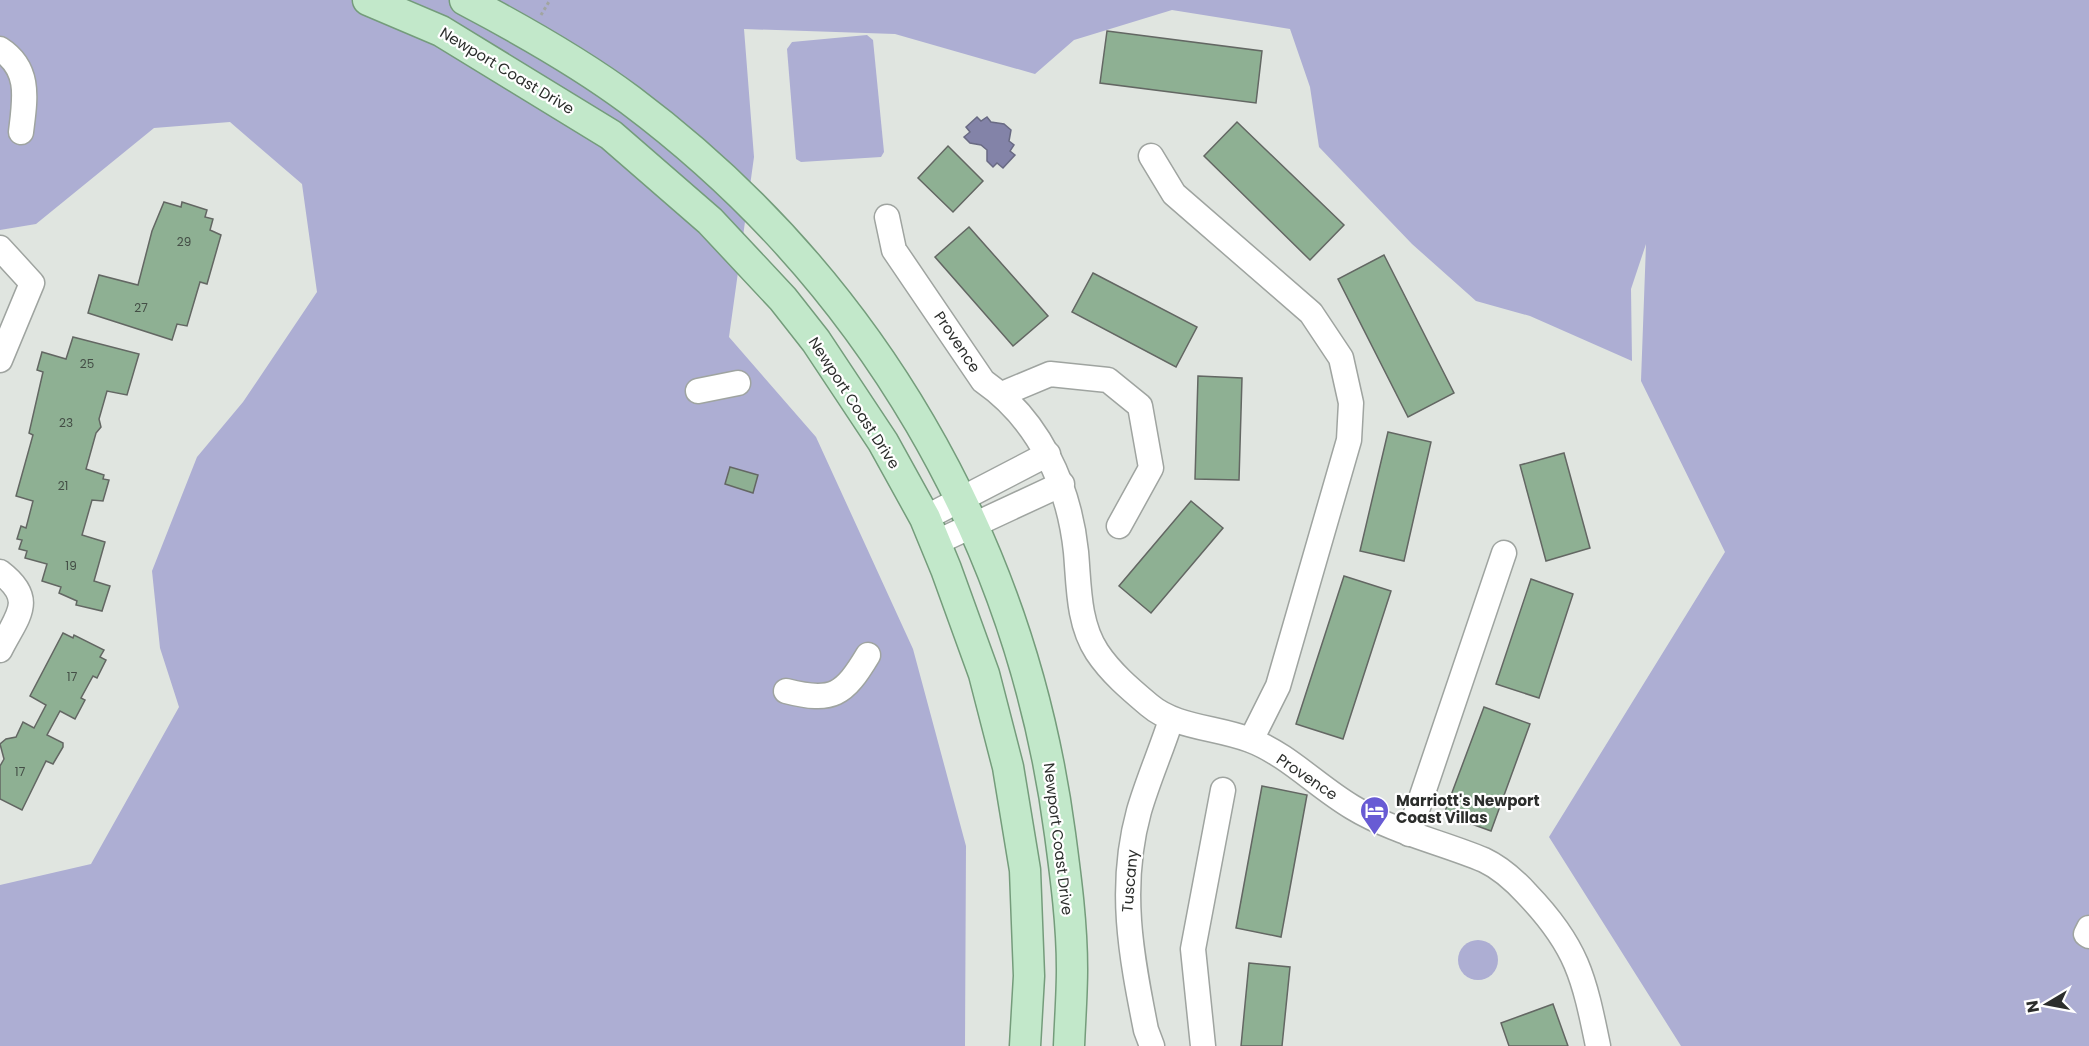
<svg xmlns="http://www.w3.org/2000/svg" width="2089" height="1046" viewBox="0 0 2089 1046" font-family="Poppins,sans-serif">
<rect width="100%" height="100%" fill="#e0e5e0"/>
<g fill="#adaed3">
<path d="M0 0H2089V1046H1681L1549 837 1725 552 1641 381 1646 244 1631 289 1632 361 1530 316 1476 301 1412 244 1319 147 1310 87 1290 29 1172 10 1074 40 1035 74 895 34 744 29 754 157 729 337 816 437 913 649 966 846 965 1046H0V885L91 864 179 707 160 648 152 571 197 457 243 402 317 292 302 184 230 122 154 128 36 224 0 230Z"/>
<path d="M867 35 873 40 884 152 881 157 801 162 796 159 787 49 792 42Z"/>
<circle cx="1478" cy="960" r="20"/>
</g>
<path fill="#8383a8" stroke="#696a83" stroke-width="1.5" d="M977 117 981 121 987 117 991 122 1004 124 1011 130 1009 141 1014 145 1010 151 1015 155 1003 168 997 163 993 167 987 161V150L981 145 970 143 964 137 970 132 966 127Z"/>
<g fill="#8eb093" stroke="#636763" stroke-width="1.5">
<path d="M1107 31 1262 51 1256 103 1100 83Z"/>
<path d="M1237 122 1344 225 1310 260 1204 156Z"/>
<path d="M948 146 983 181 953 212 918 178Z"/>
<path d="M164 202 181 207 182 202 207 210 205 217 213 219 210 230 221 235 207 284 200 282 187 326 177 324 172 340 88 313 99 275 138 285 152 231Z"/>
<path d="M969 227 1048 316 1013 346 935 257Z"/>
<path d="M1384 255 1454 393 1408 417 1338 279Z"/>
<path d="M1093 273 1197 327 1176 367 1072 312Z"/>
<path d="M73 337 139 354 127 395 107 391 99 419 101 427 96 433 86 469 104 475 103 479 109 480 103 501 92 500 82 535 105 542 94 581 110 586 102 611 76 605 77 601 59 593 61 587 42 581 47 564 25 558 27 551 19 549 22 540 17 539 21 526 26 528 33 501 16 496 33 435 29 433 43 372 37 370 42 352 66 359Z"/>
<path d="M1198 376 1242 378 1239 480 1195 479Z"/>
<path d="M1388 432 1431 442 1404 561 1360 551Z"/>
<path d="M1564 453 1590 548 1546 561 1520 465Z"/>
<path d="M730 467 758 475 753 493 725 484Z"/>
<path d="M1191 501 1223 528 1151 613 1119 586Z"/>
<path d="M1344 576 1391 591 1343 739 1296 724Z"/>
<path d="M1531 579 1573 594 1539 698 1496 684Z"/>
<path d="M63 633 73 638 74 635 104 650 100 657 106 660 97 678 93 676 81 698 85 700 75 719 60 711 47 735 63 743V747L53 764 46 761 22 810 0 799V766L4 759 0 744 6 739 16 737 23 722 34 728 46 705 30 696Z"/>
<path d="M1484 707 1530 724 1491 831 1444 814Z"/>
<path d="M1262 786 1307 795 1281 937 1236 928Z"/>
<path d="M1249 963 1290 967 1282 1046H1241Z"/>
<path d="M1553 1004 1568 1046H1509L1501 1023Z"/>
</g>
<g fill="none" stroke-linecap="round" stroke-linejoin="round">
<defs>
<g id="minor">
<path d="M0 49C31 69 25 99 21 132"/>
<path d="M1151 156 1174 194 1311 313 1341 358 1351 403 1349 440 1278 686 1251 740"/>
<path d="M887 217 894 250 983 381C1039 420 1069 485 1076 552 1079 586 1078 623 1097 652 1111 673 1130 689 1149 705 1176 728 1216 727 1250 740 1287 754 1318 787 1352 807 1393 832 1441 842 1484 860 1499 867 1516 882 1527 894 1577 946 1584 977 1598 1046"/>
<path d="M0 248 32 283 0 360"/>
<path d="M698 391 738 383"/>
<path d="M1002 394 1050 374 1108 380 1140 406 1151 468 1119 526"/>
<path d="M925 518 1048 454"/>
<path d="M935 543 1062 484"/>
<path d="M0 572C37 600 17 616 0 650"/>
<path d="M786 691C833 703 844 695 868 655"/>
<path d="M1409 834 1504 553"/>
<path d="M2089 928 2086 934 2089 936"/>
<path d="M1152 1046 1146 1030C1131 955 1118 887 1139 811 1148 780 1161 751 1171 720"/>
<path d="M1203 1046 1193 949 1223 790"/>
</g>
<g id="major">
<path d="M368 0 441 31 611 135 710 221 783 299 816 341 883 442 925 518 946 569 984 674 1008 767 1025 870 1029 976 1025 1046"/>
<path d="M465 0C522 30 579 62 630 100 869 279 1021 539 1060 834 1066 879 1072 924 1072 969 1072 994 1070 1020 1069 1046"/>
</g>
</defs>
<use href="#minor" stroke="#9fa4a0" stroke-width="27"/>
<use href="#major" stroke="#749c7b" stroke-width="33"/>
<path stroke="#a1a5a1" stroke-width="3" stroke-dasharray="3 3" stroke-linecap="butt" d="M541 15 550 0"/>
<use href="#minor" stroke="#fff" stroke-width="24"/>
<use href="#major" stroke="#c2e8ca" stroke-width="30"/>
</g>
<defs>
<symbol id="hotel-pin" viewBox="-11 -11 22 30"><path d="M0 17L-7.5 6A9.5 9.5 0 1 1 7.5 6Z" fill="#685bd4" stroke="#fff"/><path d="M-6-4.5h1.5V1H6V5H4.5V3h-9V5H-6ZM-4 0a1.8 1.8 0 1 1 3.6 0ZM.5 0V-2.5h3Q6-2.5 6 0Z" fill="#fff"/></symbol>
</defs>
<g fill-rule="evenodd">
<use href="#hotel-pin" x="1358" y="794" width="33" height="45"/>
</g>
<g text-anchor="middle" stroke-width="4.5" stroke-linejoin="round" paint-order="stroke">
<g font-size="12" fill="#444e46">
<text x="184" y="246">29</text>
<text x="141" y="312">27</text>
<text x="87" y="368">25</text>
<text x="66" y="427">23</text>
<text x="63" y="490">21</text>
<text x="71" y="570">19</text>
<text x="72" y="681">17</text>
<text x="20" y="776">17</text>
</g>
<g font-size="15" fill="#2c2e2c" stroke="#fff">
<text transform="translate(507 71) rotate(31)" y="5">Newport Coast Drive</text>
<text transform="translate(957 342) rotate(56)" y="5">Provence</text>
<text transform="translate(854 403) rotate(57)" y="5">Newport Coast Drive</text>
<text transform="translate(1307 777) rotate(34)" y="5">Provence</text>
<text transform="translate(1058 839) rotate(83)" y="5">Newport Coast Drive</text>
<text transform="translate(1130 881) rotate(-85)" y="5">Tuscany</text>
</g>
<g font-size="15" font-weight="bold" fill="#2c2e2c" stroke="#fff" text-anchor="start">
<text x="1396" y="806">Marriott's Newport<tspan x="1396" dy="17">Coast Villas</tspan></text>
</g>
</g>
<g transform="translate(2047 1004) rotate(260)" stroke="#ffffff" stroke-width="4.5" paint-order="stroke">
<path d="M0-4.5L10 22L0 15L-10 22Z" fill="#2c2e2c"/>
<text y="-9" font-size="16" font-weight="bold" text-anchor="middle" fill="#2c2e2c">N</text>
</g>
</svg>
